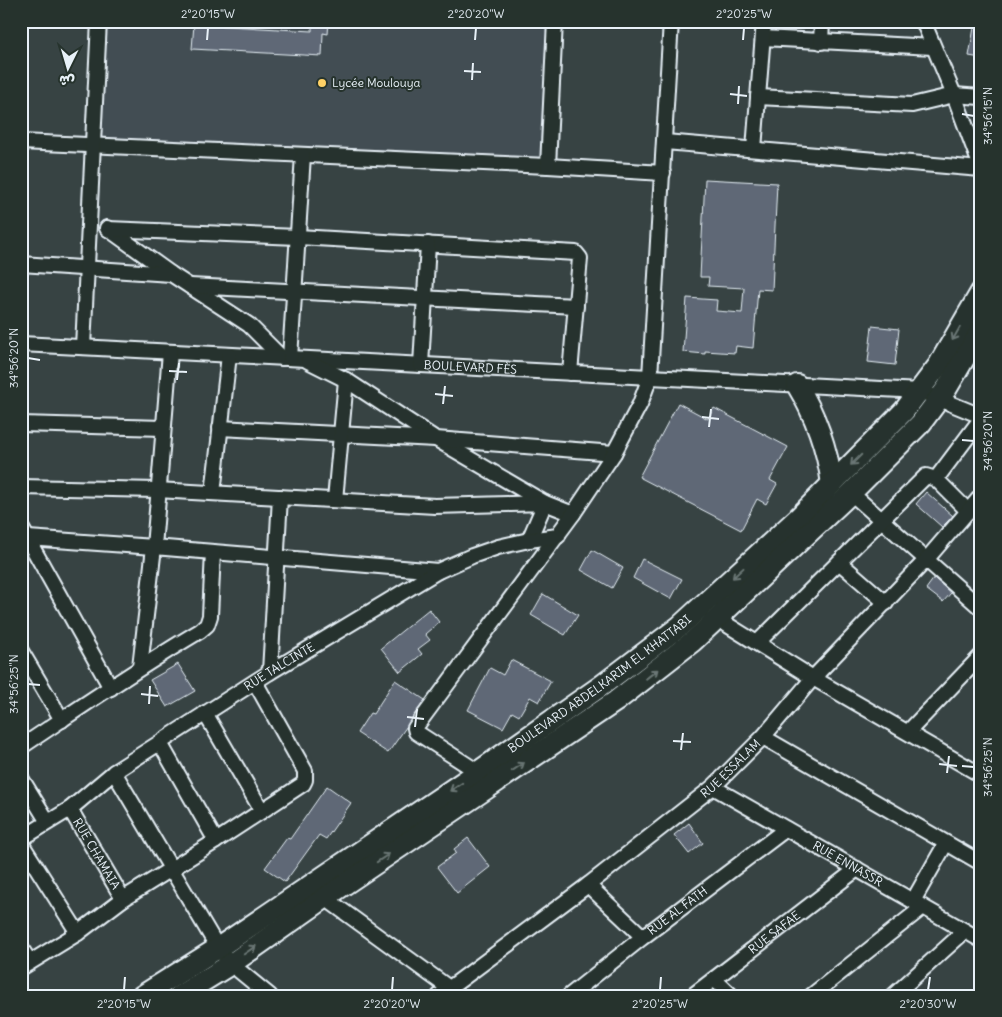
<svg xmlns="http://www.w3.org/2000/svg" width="1002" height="1017" viewBox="0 0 1002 1017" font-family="Delius,'Playpen Sans Arabic',sans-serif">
<rect width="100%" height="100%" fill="#374343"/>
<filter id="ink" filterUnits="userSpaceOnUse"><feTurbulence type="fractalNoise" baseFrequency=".02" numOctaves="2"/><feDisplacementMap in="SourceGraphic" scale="10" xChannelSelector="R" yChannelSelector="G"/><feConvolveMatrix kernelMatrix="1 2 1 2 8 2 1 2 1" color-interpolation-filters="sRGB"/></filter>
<g filter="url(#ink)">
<path fill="#434e52" d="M99 21H552L545 168 92 144Z"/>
<g fill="#5e6876" stroke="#e8f1f8">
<path d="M312 21H329L328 34 323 33 322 56 192 49 194 24 312 31Z"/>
<path d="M975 22H981V58L969 56Z"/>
<path d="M705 179 777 183 772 290 758 289 753 348 736 346 735 353 705 351V354L683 352 687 298 717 300 716 311 742 313 744 288 708 286 709 277H700Z"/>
<path d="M872 326 899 329 895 365 868 362Z"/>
<path d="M678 403 708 419 714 408 788 447 770 480 777 484 766 504 757 499 741 530 639 477Z"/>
<path d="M926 492 953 516 942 527 916 504Z"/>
<path d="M592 550 623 568 612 588 581 570Z"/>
<path d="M642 559 682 579 671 599 633 578Z"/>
<path d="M934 578 951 593 943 602 926 589Z"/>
<path d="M543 594 578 615 565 635 531 615Z"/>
<path d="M429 609 439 622 425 634 430 640 418 649 422 654 400 672 381 648Z"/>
<path d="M511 660 551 681 539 702 530 697 519 716 512 712 503 728 468 710 490 668 503 675Z"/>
<path d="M178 664 195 691 167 707 150 680Z"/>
<path d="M395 680 425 700 388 753 357 733 370 713 373 714Z"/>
<path d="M327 786 351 803 326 839 319 835 285 882 265 868 287 838 290 839Z"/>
<path d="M689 823 703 843 689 854 674 835Z"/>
<path d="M468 838 490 867 457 893 437 867 456 853 454 849Z"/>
</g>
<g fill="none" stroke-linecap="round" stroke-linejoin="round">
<defs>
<g id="street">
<path d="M923 21 954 95 981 167"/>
<path d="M763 38 933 47"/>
<path d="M821 42 822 21"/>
<path d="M758 97 912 105 954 95 981 97"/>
<path d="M21 142 548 166 663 173"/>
<path d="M665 142 981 169"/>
<path d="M754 149 764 21"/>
<path d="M548 166 555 21"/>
<path d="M107 228 171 274 249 325 282 358"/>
<path d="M108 229 298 237 576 253 580 258 570 373"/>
<path d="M21 264 171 274"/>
<path d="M190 286 576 306"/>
<path id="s1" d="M21 344 920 391 981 416"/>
<path d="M83 347 99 21"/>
<path d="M290 358 303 155"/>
<path d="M308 361 346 380 436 439 545 503 573 514"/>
<path d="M421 365 428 244"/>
<path d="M21 424 163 428"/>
<path d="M220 428 436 439 614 453"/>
<path d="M936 479 981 419"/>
<path d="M21 487 157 490 435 506 545 503 529 540"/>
<path d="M213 493 229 355"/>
<path d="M851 493 981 608"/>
<path d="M335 500 346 380"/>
<path d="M21 527 111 688"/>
<path d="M28 538 154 547 438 571"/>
<path d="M839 562 886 603"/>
<path d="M718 619 813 678 981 775"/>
<path d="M757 643 926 476 936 479 968 511"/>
<path d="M21 651 62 720"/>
<path d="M140 667 154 547 170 352"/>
<path d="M270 672 280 497"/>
<path d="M205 713 262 811"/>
<path d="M908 732 981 656"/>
<path d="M763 737 981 863"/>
<path d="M160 743 216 841"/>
<path d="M21 747C81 707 139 667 200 631L207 625 210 616 213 552"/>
<path d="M114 772 218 948 231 964 270 996"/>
<path d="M21 778 48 822"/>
<path d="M483 778 478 772 416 732 415 728 573 514 614 453 640 404 650 377 671 21"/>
<path id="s2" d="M713 787 981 940"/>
<path id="s3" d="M70 809 123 899"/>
<path id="s4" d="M21 839 70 809 114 772 270 672 438 571 472 556 498 547 529 540 558 536"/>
<path d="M21 843 78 933"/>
<path d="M588 885 643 937"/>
<path d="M321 890 332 903 449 988"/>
<path d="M913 901 946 843"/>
<path d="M21 948 30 962"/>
<path d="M21 968 78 933 123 899 216 841 303 784 305 780V771L255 682"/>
<path d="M714 979 732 996"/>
<path id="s5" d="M439 996 588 885 713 787 763 737 813 678 926 560 981 496"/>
<path id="s6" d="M569 996 643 937 786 829"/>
<path id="s7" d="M692 996 857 869"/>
<path d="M811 996 923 907"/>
<path d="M893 996 965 931"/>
</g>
<g id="secondary">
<path d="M797 385C816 416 827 448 832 484"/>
<path id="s8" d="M142 996 218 948 478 772 601 686 680 626 798 518 904 411 938 366 981 292"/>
<path d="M179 996 231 964 326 897 616 701 693 641 851 493 921 423 947 388 981 330"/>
</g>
</defs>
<use href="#street" stroke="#e8f1f8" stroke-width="18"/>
<use href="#secondary" stroke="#e8f1f8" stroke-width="24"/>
<use href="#street" stroke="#26332d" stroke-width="14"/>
<use href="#secondary" stroke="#26332d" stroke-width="20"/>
</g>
<defs><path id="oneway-shaft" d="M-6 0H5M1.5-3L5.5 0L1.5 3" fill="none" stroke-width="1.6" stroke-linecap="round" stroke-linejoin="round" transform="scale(1.25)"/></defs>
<g stroke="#6a7674">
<use href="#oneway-shaft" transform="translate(956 334) rotate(120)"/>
<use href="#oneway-shaft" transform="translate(856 460) rotate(135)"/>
<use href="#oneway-shaft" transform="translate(738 573) rotate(137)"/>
<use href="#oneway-shaft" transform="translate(652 674) rotate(-38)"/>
<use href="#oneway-shaft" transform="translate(518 767) rotate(-34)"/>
<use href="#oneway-shaft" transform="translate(456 787) rotate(146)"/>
<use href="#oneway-shaft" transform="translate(383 858) rotate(-34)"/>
<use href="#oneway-shaft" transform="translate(250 950) rotate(-35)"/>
</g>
</g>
<path fill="none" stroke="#e8f1f8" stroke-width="2" d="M207 40 208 28M475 40 476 28M743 40 744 28M464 71 481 72M472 80 473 63M730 94 747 96M738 104 739 86M962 114 974 116M28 358 40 360M169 371 187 372M177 380 179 363M435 394 453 396M443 404 445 386M702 417 719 419M709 427 711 409M962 440 974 441M28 684 40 685M141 694 158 696M149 704 150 686M407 717 424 719M415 727 417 709M673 741 691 742M681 750 683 733M939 764 957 766M962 766 974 767M947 773 949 756M124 990 125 977M392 990 393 977M660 990 661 977M928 990 930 977"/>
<circle fill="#ffd166" stroke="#26332d" stroke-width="2" cx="322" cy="83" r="5"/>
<g text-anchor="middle" stroke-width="4" stroke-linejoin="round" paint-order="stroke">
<g font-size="12" fill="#e8f1f8" stroke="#26332d" text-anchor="start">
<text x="332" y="87">Lycée Moulouya</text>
</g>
<g font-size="12" fill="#e8f1f8" stroke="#26332d">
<text dy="4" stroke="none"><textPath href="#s1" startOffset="450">BOULEVARD FÈS</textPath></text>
<text dy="4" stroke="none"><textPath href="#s4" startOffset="311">RUE TALCINTE</textPath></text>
<text dy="4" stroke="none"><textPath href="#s8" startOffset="554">BOULEVARD ABDELKARIM EL KHATTABI</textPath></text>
<text dy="4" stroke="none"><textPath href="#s5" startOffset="370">RUE ESSALAM</textPath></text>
<text dy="4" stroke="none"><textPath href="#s3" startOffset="52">RUE CHAMAIA</textPath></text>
<text dy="4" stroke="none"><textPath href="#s2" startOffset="155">RUE ENNASSR</textPath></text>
<text dy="4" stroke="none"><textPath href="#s6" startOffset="138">RUE AL FATH</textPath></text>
<text dy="4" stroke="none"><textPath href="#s7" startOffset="104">RUE SAFAE</textPath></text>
</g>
</g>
<rect width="1002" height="1017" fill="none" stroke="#26332d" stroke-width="55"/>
<g transform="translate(68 68) rotate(185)" stroke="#26332d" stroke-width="4" paint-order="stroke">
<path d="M0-4L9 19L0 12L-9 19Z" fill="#e8f1f8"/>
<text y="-8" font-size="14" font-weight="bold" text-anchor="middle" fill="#e8f1f8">ش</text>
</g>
<rect x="28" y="28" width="946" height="962" fill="none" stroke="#e8f1f8" stroke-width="2"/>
<g font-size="12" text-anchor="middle" fill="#e8f1f8">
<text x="208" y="18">2°20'15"W</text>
<text x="476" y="18">2°20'20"W</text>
<text x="744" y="18">2°20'25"W</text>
<text transform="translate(988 116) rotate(-90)" y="4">34°56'15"N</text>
<text transform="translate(14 358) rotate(-90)" y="4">34°56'20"N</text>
<text transform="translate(988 441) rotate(-90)" y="4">34°56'20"N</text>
<text transform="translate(14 684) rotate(-90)" y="4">34°56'25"N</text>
<text transform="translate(988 767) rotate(-90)" y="4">34°56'25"N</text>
<text x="124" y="1008">2°20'15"W</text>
<text x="392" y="1008">2°20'20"W</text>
<text x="660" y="1008">2°20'25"W</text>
<text x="928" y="1008">2°20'30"W</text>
</g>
</svg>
